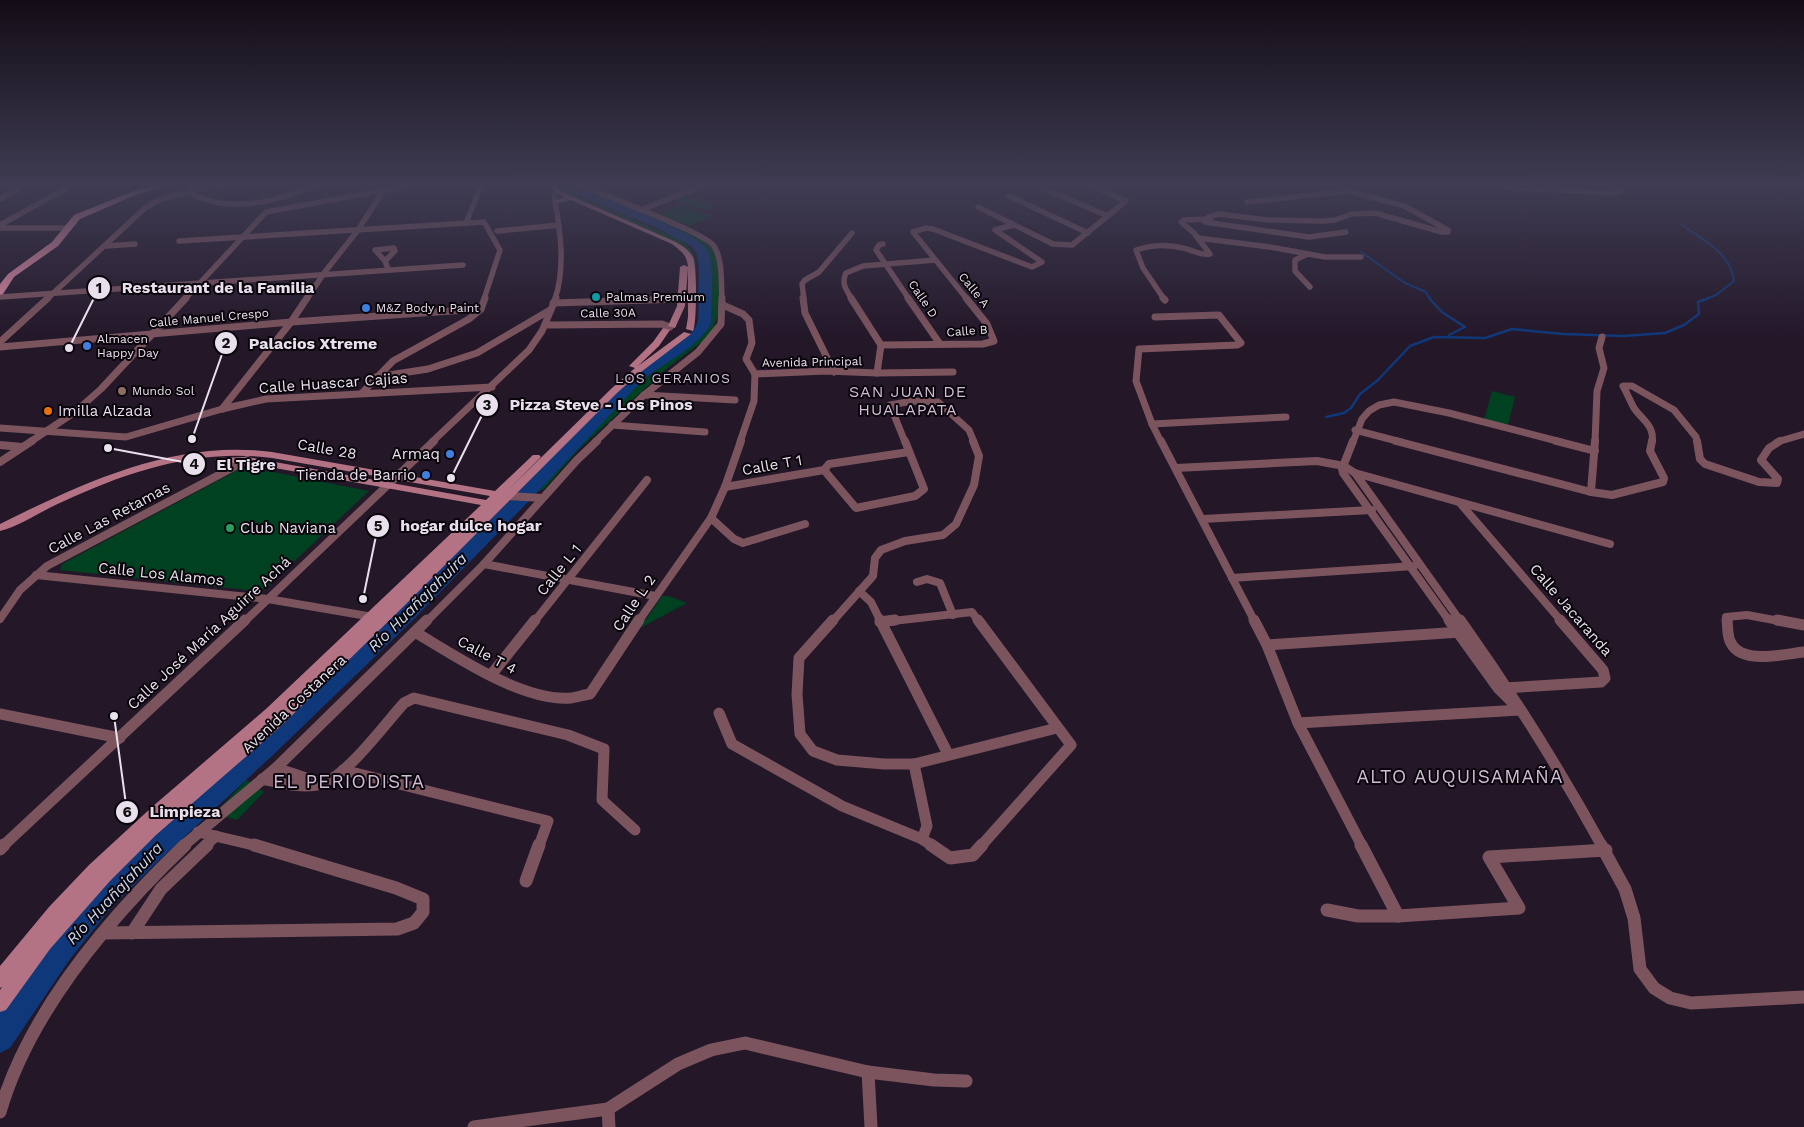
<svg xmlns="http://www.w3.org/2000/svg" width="1804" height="1127" viewBox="0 0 1804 1127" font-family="'Work Sans',sans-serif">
<rect width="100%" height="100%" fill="#231728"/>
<g fill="#004121">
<path d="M568 185H575L702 237 715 251 719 267 720 306 713 330 708 337 666 369 578 450 544 489 531 493C574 448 616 399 667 362 683 351 703 340 709 320L707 254 699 243Z"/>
<path d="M557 186 678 239C693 248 695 254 696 271L691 270 690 254 681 245 553 187Z"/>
<path d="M684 196 714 204 715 206 705 210 676 201Z"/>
<path d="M679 205 712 216 690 226 660 214Z"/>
<path d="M1492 391 1515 397 1508 425 1484 420Z"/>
<path d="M248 467 369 491 267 587 257 591 60 570 62 564 240 469Z"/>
<path d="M662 596H668L687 603 640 628Z"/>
<path d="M246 780 264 792 237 820 214 814Z"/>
</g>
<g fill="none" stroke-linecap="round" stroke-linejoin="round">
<g stroke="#0f387a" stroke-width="2">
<path d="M1681 224C1702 240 1731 252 1734 281L1716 295 1706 299"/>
<path d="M1361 252 1405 283 1426 292 1430 299"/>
</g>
<g stroke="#0f387a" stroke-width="2.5">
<path d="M1429 298 1442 312 1465 327 1449 335"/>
<path d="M1326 417 1344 413 1351 408 1360 394 1378 380 1410 346 1434 337 1485 338 1512 329 1563 334 1623 336 1665 333 1684 325 1699 314 1698 302 1709 298"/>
</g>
<path fill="#0f387a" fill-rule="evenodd" d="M551 184C556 184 561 183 566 184 590 191 699 232 708 251 715 265 711 307 711 324 694 352 662 362 639 384L532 498 415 618 272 756 156 863 111 908 70 959 10 1048 0 1053V1012L51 940 93 892 138 848 256 743 401 608 519 491 629 378C645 363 689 342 696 326 700 318 698 304 698 295 699 281 700 266 696 252L691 246 655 227Z"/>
<g stroke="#7c545e" stroke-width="5.5">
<path d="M190 184 193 195C235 214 279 200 320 184"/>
<path d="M220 184 232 186 250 184"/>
<path d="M548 184 555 188"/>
<path d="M578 184C599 193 706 233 714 246 723 261 721 282 722 299"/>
<path d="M1498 184 1505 187 1519 188 1611 193 1621 191 1609 184"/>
<path d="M1040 187 1108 216"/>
<path d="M554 195C560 229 566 266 555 299"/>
<path d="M1009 196 1088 233"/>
<path d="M0 199 26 184"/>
<path d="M1247 202 1348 191"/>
<path d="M978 207 1053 244 1072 245 1126 201 1088 184"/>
<path d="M641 210 706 184"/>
<path d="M1205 222 1309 237 1346 232"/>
<path d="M466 223 482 184"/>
<path d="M0 225 74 184"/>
<path d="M0 228H67"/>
<path d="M497 231 559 225"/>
<path d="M1198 238 1270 247 1325 257H1361"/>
<path d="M179 241 484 222 500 250 484 299"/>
<path d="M883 244 879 245 876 250 909 299"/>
<path d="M106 246 135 244"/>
<path d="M394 248 395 251 385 261 375 250Z"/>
<path d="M1308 254 1295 260V271L1310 287"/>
<path d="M385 261 388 269"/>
<path d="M0 297 463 265"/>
<path d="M47 299 145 208 161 199 216 184"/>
<path d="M185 299 266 212 418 184"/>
<path d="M307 299 324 273 358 230 385 188"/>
<path d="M804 299 802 284 805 280 819 272 852 233"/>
<path d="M852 299C846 290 841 283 846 273L863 266 935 260"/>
<path d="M967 299 913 232 926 228 933 229 1032 267 1042 262 995 230 1013 225"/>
<path d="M1164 299 1143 268 1136 250C1151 245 1168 244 1183 248 1193 250 1200 256 1210 254L1194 233 1181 222 1184 220 1211 219 1208 217 1219 214 1268 220 1323 221 1335 220 1352 214 1375 213 1442 232H1448V230L1404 206 1352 192 1337 184"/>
</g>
<g stroke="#7c545e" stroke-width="7">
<path d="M803 298 805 313 834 372"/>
<path d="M908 298 940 344"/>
<path d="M1163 298 1165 300"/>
<path d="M553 303 682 299"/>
<path d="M723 305 743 314 749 320 752 343 746 359 755 374"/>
<path d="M1155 317 1219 315 1241 343 1237 345 1139 349 1136 381 1152 424 1161 442"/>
<path d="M546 325 662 324 670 327"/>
<path d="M0 342 48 298"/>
<path d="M881 345 983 344 994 341 987 324 966 298"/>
<path d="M0 347 291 322 481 309"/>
<path d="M877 373 953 372"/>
<path d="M755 374 826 371 877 373 881 345 851 298"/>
<path d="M376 377 428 369 477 353 550 310"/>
<path d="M362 393 393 361 469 319 481 309 485 298"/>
<path d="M644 395 735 400"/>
<path d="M222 409 291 322 307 298"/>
<path d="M1152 424 1286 417"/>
<path d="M612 425 705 432"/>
<path d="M0 428 126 437 222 409 266 399 492 387"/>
<path d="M1355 430 1401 442"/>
<path d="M30 442 75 412 101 389 186 298"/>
<path d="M432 442 529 350 542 331 556 298"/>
<path d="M595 442 644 395 698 352 721 324 722 298"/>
<path d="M740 442 754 401 755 374"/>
<path d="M905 442 890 405 913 401 938 402 969 430 974 442"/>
<path d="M1353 442 1362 419 1369 411 1379 405 1394 402 1449 413 1561 442"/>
<path d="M1595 442 1597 391 1604 368 1599 348 1602 337"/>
<path d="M1652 442C1655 426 1642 420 1634 408 1630 401 1627 393 1623 386H1632L1674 410 1696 437 1697 442"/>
<path d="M1777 442 1804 434"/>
</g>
<g stroke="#7c545e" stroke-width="8">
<path d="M1161 441 1255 622"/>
<path d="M1353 441 1342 469 1343 473 1450 622"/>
<path d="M1396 441 1591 492 1612 495 1663 482 1664 478 1650 451 1652 441"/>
<path d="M1556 441 1595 451"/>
<path d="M1697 441 1700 459 1705 464 1759 482 1777 483 1778 479 1761 460 1769 448 1780 441"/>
<path d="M0 445 22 447"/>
<path d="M0 462 32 441"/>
<path d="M1176 468 1317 461 1344 466 1355 473 1461 622"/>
<path d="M824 470 856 508 915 496 924 489 905 441"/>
<path d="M824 470 829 464 909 452"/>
<path d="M1355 473 1610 544"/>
<path d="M725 487 824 470"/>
<path d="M1591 492 1595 441"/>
<path d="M508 496 542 498"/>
<path d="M1460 503 1562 622"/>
<path d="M711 518 734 539 743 543 805 524"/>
<path d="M1203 519 1372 510"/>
<path d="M484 564 655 596"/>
<path d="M36 575 268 599 373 617"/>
<path d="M1232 578 1414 566"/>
<path d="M917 582 927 579 940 583 953 615"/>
<path d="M859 591 871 602 881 622"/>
<path d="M0 619 20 590 47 566 247 460"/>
<path d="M244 622 434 441"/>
<path d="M426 622 484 564 577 460 597 441"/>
<path d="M534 622 647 480"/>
<path d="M638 622 711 518 725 487 741 441"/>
<path d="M832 622 873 576 875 558 881 550 905 541 943 535 956 524 974 485 979 456 973 441"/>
<path d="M884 622 972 612 979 622"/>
<path d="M1727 622 1726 617 1747 615 1785 622"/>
</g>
<g stroke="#7c545e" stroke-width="11">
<path d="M833 620 799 658 797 694 800 734 813 751 837 760 884 764H914L1057 728"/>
<path d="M880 620 948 754"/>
<path d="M978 620 1071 745 981 846"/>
<path d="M1254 620 1267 645 1298 723 1362 846"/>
<path d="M1449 620 1498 688 1514 704"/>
<path d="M1460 620C1512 693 1559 768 1602 846"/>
<path d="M1727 620C1728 628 1727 637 1731 643 1742 665 1784 654 1804 652"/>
<path d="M1777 620 1804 625"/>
<path d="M880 622 895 620"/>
<path d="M415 632C455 656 523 702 571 698 577 697 584 695 590 694L639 620"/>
<path d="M1267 645 1461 632"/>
<path d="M491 675 535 620"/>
<path d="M1504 688 1601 682 1605 678 1603 670 1560 620"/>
<path d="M719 713 732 744 842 806 922 839 933 846"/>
<path d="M0 714 120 738"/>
<path d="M1298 723 1520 710"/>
<path d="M914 764 927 826 922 839"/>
<path d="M276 768 318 782"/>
<path d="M343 770 548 821 539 846"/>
<path d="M262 779C281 783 305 790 324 783 349 773 385 724 404 703L414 698 568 735 604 749 602 800 635 830"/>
<path d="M198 832 258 846"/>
<path d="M3 846 245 620"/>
<path d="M183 846 276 768 427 620"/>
<path d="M205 846 216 836"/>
</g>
<g stroke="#7c545e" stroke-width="13">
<path d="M931 845 950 858 973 855 982 845"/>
<path d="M1361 845 1398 916"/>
<path d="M1601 845 1625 889 1634 918 1640 969 1654 988 1670 998 1691 1003 1804 997"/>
<path d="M0 849 4 845"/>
<path d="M526 881 539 845"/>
<path d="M1327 910 1358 916H1398L1519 908 1489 857 1606 850"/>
<path d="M103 933 397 929 414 923 423 912V899L396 888 254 845"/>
<path d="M132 933 161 889 207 845"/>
<path d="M868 1072 871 1127"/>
<path d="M608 1109 609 1127"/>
<path d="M0 1112C29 1012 111 916 185 845"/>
<path d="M474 1127 608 1109 678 1064 711 1050 745 1043 868 1072 934 1080 966 1081"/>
</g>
<g fill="#b37384" fill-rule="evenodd">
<path d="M555 186 560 191 676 242C683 246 689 250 693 257 697 265 697 322 693 331L686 329 688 317V268L685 306 675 328 668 326 677 306 680 267 684 265 688 267C687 255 681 251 672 244L571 200 553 204V202L564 197 556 193 552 188Z"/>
<path d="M663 328 670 330 659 346 638 366 684 332 691 334 641 372 618 392 402 608 280 727 156 835 110 881 50 949 6 1010 0 1012V990L2 987 0 988V966L49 907 89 865 152 807 267 708 481 505 247 463H220L217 462 215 460 217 458 247 457 486 500 490 496 272 458C199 448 128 471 62 502 43 510 20 526 0 531V524C84 482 176 439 272 452L495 491 533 455H539L541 457 505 493 612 388 635 368 629 366 653 342Z"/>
</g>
<path fill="#de8ba1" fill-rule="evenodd" d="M163 184H173L138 194 80 219 58 246 14 277 3 294 0 295V284L8 274 52 242 74 215 134 191Z"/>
</g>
<linearGradient id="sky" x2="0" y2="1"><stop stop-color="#130d16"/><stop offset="0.54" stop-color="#3f3c53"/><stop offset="1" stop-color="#3f3c53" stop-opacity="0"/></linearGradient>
<rect width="1804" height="341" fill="url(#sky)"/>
<circle fill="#0f9aa8" stroke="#09050b" stroke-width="2" cx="596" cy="297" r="5"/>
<g fill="#3f7fe0" stroke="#09050b" stroke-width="2">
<circle cx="366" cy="308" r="5"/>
<circle cx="87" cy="346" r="5"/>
<circle cx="450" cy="454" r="5"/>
<circle cx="426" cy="475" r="5"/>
</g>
<circle fill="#8d6e63" stroke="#09050b" stroke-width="2" cx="122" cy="391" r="5"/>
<circle fill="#e8710a" stroke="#09050b" stroke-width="2" cx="48" cy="411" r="5"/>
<circle fill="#2e9e5b" stroke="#09050b" stroke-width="2" cx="230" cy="528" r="5"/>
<g text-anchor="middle" stroke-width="4" stroke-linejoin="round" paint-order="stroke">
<g font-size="12" fill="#e8e0ec" stroke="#09050b">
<text transform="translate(974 290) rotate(51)" y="4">Calle A</text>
<text transform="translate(923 299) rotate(56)" y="4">Calle D</text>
<text transform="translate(608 313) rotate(-1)" y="4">Calle 30A</text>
<text transform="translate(209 318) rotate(-5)" y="4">Calle Manuel Crespo</text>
<text transform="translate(967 331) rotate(-4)" y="4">Calle B</text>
<text transform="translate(812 362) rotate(-1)" y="4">Avenida Principal</text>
</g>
<g font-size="12" fill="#e8e0ec" stroke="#09050b" text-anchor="start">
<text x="606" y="301">Palmas Premium</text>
<text x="376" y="312">M&amp;Z Body n Paint</text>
<text x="97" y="343">Almacen<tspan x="97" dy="14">Happy Day</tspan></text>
<text x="132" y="395">Mundo Sol</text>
</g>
<g font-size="14" letter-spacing="1" fill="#cebdd5" stroke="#09050b">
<text x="673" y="383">LOS GERANIOS</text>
</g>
<g font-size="15" fill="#e8e0ec" stroke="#09050b">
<text transform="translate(333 383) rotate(-4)" y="5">Calle Huascar Cajias</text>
<text transform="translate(327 449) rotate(10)" y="5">Calle 28</text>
<text transform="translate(772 465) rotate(-10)" y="5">Calle T 1</text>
<text transform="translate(109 518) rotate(-28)" y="5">Calle Las Retamas</text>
<text transform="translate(559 570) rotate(-51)" y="5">Calle L 1</text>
<text transform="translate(161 574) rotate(6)" y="5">Calle Los Alamos</text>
<text transform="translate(634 603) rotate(-56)" y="5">Calle L 2</text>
<text transform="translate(1571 610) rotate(49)" y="5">Calle Jacaranda</text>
<text transform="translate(209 633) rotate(-43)" y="5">Calle José María Aguirre Achá</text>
<text transform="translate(487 655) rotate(28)" y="5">Calle T 4</text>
<text transform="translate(294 704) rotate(-43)" y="5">Avenida Costanera</text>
</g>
<g font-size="15" fill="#e8e0ec" stroke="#09050b" text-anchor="start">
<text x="58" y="416">Imilla Alzada</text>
<text x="440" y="459" text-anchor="end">Armaq</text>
<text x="416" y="480" text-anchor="end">Tienda de Barrio</text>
<text x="240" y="533">Club Naviana</text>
</g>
<g font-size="16" letter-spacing="1" fill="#cebdd5" stroke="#09050b">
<text x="908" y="397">SAN JUAN DE<tspan x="908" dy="18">HUALAPATA</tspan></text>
</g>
<g font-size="16" font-style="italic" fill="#cbd7eb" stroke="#09050b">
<text transform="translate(417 602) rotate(-45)" y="6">Río Huañajahuira</text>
<text transform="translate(114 893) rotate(-47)" y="6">Río Huañajahuira</text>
</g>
<g font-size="19" letter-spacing="1" fill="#cebdd5" stroke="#09050b">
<text x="1460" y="783">ALTO AUQUISAMAÑA</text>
<text x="349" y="788">EL PERIODISTA</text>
</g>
</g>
<path fill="none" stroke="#e8e0ec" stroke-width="2" d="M69 348L99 288M192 439L226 343M451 478L487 405M108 448L194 464M363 599L378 526M114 716L127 812"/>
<g fill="#e8e0ec" stroke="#09050b" stroke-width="2">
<circle cx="69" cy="348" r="5"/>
<circle cx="192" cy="439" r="5"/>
<circle cx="451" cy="478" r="5"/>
<circle cx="108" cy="448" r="5"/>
<circle cx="363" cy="599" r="5"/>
<circle cx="114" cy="716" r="5"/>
<circle cx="99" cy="288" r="12"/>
<circle cx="226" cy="343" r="12"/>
<circle cx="487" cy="405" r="12"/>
<circle cx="194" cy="464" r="12"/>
<circle cx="378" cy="526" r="12"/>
<circle cx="127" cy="812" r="12"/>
</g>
<g font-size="15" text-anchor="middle" font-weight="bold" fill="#111">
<text x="99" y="293">1</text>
<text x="226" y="348">2</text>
<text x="487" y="410">3</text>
<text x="194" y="469">4</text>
<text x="378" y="531">5</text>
<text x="127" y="817">6</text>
</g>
<g font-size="16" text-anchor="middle" font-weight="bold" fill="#e8e0ec" stroke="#09050b" stroke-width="4" stroke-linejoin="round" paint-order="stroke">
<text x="218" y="293">Restaurant de la Familia</text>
<text x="313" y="349">Palacios Xtreme</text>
<text x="601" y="410">Pizza Steve - Los Pinos</text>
<text x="246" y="470">El Tigre</text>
<text x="471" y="531">hogar dulce hogar</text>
<text x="185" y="817">Limpieza</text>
</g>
</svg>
